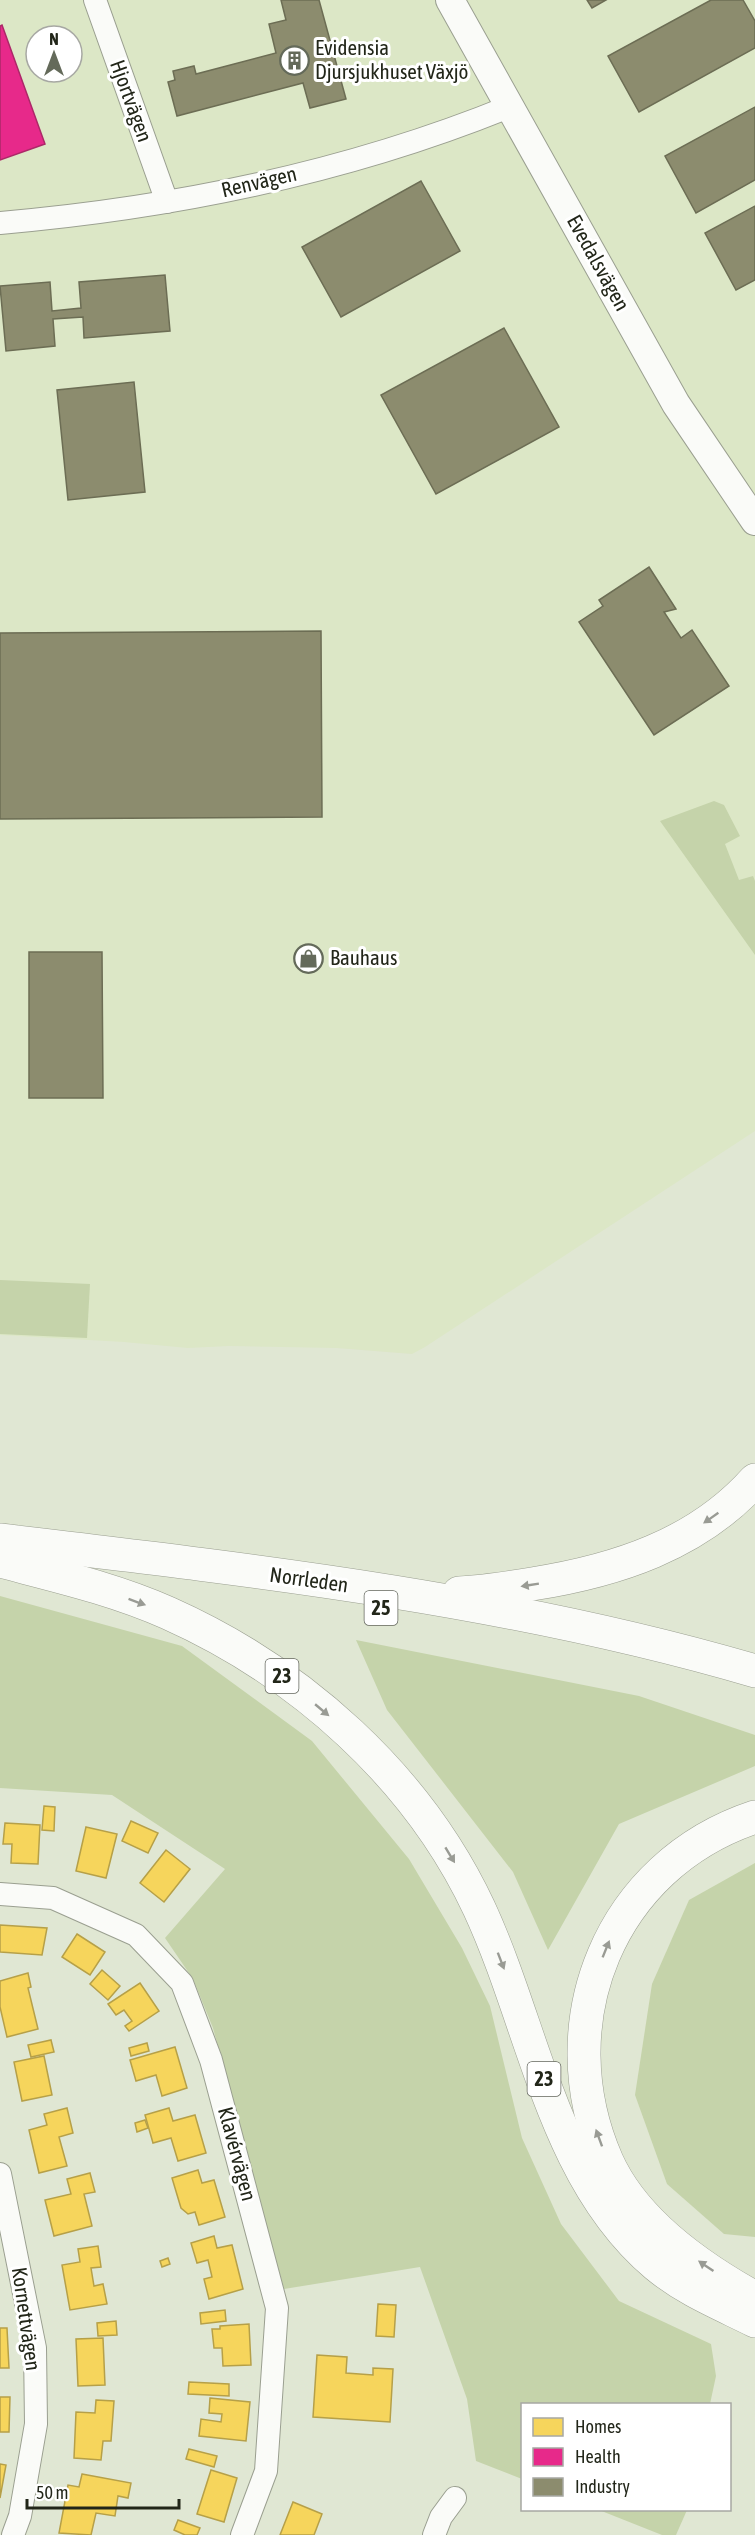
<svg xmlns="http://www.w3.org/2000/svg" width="755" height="2535" viewBox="0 0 755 2535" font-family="'Asap Condensed',sans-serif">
<rect width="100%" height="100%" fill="#e0e7d3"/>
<path fill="#dce7c6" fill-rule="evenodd" d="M0 0H755V1131L425 1347 412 1354 337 1348 229 1346 188 1348 124 1342 0 1335ZM36 36H72V72H36Z"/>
<g fill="#c5d3aa">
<path d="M714 801 724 805 740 836 725 844 739 880 753 876 755 881V955L660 821Z"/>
<path d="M0 1280 90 1284 87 1338 0 1334Z"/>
<path d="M0 1596 182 1646 312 1741 409 1859 462 1948 490 2006 522 2138 561 2224 619 2301 711 2344 716 2376 710 2404H522V2479L476 2461 467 2399 420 2267 284 2289 213 2028 193 1979 165 1938 225 1869 112 1795 0 1788Z"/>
<path d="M356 1640 639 1696 755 1735V1766L619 1824 548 1950 513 1872 387 1710Z"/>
<path d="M755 1863V2237L724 2234 667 2184 635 2095 652 1984 689 1900Z"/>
<path d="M599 2510H687L676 2535H662Z"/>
</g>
<g fill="#f6d55c" stroke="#b6a048" stroke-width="1.5">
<path d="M44 1806 55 1807 54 1831 42 1830Z"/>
<path d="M131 1821 158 1833 148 1853 122 1841Z"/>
<path d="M5 1823 40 1825 38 1864 11 1863 12 1844H3Z"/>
<path d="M86 1827 117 1834 106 1878 76 1871Z"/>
<path d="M166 1850 190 1869 164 1902 140 1883Z"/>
<path d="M0 1925 47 1928 42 1955 0 1952Z"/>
<path d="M77 1934 105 1952 90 1975 62 1957Z"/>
<path d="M102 1970 120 1986 108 2000 90 1984Z"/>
<path d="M28 1973 31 1987 28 1988 38 2029 7 2037 0 2007V1981Z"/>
<path d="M140 1983 159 2011 129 2031 125 2026 132 2021 124 2010 116 2015 108 2004Z"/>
<path d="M51 2040 54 2052 31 2057 28 2045Z"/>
<path d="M147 2043 149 2051 131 2056 129 2048Z"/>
<path d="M175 2047 187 2088 162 2096 156 2075 136 2081 130 2060Z"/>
<path d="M44 2056 52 2095 22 2101 14 2062Z"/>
<path d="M67 2108 73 2133 59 2137 67 2166 39 2173 29 2130 47 2125 44 2114Z"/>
<path d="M169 2108 173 2121 195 2115 206 2153 178 2161 171 2138 153 2143 145 2115Z"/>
<path d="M145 2120 148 2128 137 2132 135 2123Z"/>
<path d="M198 2170 202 2183 214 2180 225 2217 199 2225 195 2212 188 2214 181 2208 172 2178Z"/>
<path d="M90 2173 95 2192 84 2194 92 2226 54 2236 45 2200 71 2194 67 2179Z"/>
<path d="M214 2236 217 2248 232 2245 243 2289 209 2299 204 2279 212 2277 208 2260 197 2263 191 2243Z"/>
<path d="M98 2246 101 2267 91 2268 94 2286 103 2284 107 2304 70 2310 62 2265 80 2262 78 2249Z"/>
<path d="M168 2258 170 2264 162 2267 160 2261Z"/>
<path d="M378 2304 396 2305 394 2337 376 2336Z"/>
<path d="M225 2310 226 2321 201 2324 200 2313Z"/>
<path d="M116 2321 117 2335 98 2336 97 2323Z"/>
<path d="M249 2324 251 2365 223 2366 222 2348H214L212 2329H220V2326Z"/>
<path d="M0 2328H7L9 2368H0Z"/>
<path d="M103 2338 105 2385 78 2386 76 2339Z"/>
<path d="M317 2355 347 2357 346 2373 373 2375V2368L393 2369 390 2422 313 2417Z"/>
<path d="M189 2382 229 2384V2396L188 2394Z"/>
<path d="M0 2397H10L9 2432H0Z"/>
<path d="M210 2398 250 2402 246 2441 199 2436 201 2419 221 2422 222 2414 209 2413Z"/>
<path d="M96 2400 114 2401 111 2441H103L101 2460 74 2458 76 2412 95 2413Z"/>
<path d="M189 2449 217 2456 214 2467 186 2459Z"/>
<path d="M0 2464 6 2465 0 2498Z"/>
<path d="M211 2470 237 2478 224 2522 197 2514Z"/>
<path d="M82 2474 131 2483 128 2498 118 2496 115 2516 96 2513 91 2535 59 2533 68 2485 79 2487Z"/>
<path d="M293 2502 322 2514 314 2535H280Z"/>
<path d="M178 2520 200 2528 197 2535H185L174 2530Z"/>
</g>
<path fill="#e7298a" stroke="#ac2868" stroke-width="1.5" d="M2 25 45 144 0 160V26Z"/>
<g fill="#8c8c6e" stroke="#6c6d54" stroke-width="1.5">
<path d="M281 0H319L346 99 310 108 303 83 177 116 168 82 175 80 173 71 194 66 196 74 276 53 269 24 286 20Z"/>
<path d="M587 0H606L592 8Z"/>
<path d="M711 0H743L755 21V48L639 112 608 56Z"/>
<path d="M755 107V180L696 213 665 156Z"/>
<path d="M421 181 460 251 341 317 302 247Z"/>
<path d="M755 206V280L736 290 705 233Z"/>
<path d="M165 275 170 331 84 338 83 317 53 319 55 346 6 351 0 286 50 282 52 311 81 308 79 282Z"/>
<path d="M504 328 559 427 436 494 381 395Z"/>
<path d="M134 382 145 492 68 500 57 390Z"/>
<path d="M649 567 676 609 664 612 681 638 692 630 729 686 654 735 579 622 603 606 599 600Z"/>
<path d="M321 631 322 817 0 819V633Z"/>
<path d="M29 952H102L103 1098H29Z"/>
</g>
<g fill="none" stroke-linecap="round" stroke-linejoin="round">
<defs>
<g id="minor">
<path d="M95 0 167 202"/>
<path d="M0 223C173 208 349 172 511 106"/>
<path d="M0 1894 53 1898 136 1935 182 1983 211 2060 277 2308 266 2471 242 2535"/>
<path d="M0 2174 35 2348 36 2424 20 2516 13 2535"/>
<path d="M434 2535 441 2517 455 2498"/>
</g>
<path id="tertiary" d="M450 0 676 404 755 521"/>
<g id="trunk">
<path d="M0 1540C253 1570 510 1599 755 1671"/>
<path d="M0 1561C57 1576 114 1589 168 1613 300 1672 417 1776 479 1908 534 2026 553 2178 656 2265 686 2290 721 2304 755 2321"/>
<path d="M459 1593C483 1592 508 1588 532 1584 615 1571 697 1545 755 1480"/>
<path d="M755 1817C610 1865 546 2022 607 2161 634 2221 699 2267 755 2298"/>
</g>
</defs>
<use href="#minor" stroke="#9a9f90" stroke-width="24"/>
<use href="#tertiary" stroke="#9a9f90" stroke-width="30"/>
<use href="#trunk" stroke="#9a9f90" stroke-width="34"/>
<use href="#minor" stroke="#fafbf8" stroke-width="22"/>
<use href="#tertiary" stroke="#fafbf8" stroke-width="28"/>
<use href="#trunk" stroke="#fafbf8" stroke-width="33"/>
</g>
<defs><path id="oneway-solid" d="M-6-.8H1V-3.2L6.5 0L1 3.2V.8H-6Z" transform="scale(1.5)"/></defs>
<g fill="#999b94">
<use href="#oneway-solid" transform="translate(711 1518) rotate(145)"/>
<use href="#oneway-solid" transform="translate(530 1585) rotate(171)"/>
<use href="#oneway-solid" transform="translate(137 1602) rotate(20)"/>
<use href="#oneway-solid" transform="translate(322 1710) rotate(40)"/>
<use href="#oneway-solid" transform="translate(450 1855) rotate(59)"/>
<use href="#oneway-solid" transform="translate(606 1949) rotate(-68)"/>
<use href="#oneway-solid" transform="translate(501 1961) rotate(69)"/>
<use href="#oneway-solid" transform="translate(599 2138) rotate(-110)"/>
<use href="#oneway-solid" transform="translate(706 2266) rotate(-146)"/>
</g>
<defs>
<symbol id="building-ring" viewBox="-11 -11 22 22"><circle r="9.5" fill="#fff" stroke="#646a5a" stroke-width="1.5"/><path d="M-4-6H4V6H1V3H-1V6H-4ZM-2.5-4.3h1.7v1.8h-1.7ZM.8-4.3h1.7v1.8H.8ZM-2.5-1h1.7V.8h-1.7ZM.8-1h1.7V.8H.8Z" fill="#646a5a"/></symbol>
<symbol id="shop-ring" viewBox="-11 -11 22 22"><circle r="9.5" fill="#fff" stroke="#646a5a" stroke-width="1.5"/><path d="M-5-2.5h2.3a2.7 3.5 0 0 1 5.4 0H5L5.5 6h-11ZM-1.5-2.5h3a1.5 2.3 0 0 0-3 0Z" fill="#646a5a"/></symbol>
</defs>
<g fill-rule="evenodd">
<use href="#building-ring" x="278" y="44" width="33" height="33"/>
<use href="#shop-ring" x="292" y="942" width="33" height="33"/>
</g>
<g text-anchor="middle" stroke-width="6" stroke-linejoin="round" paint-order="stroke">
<g fill="#fff" stroke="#64675e" stroke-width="1.5">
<rect x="364.5" y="1591" width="33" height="34" rx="4.5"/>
<rect x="265.5" y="1659" width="33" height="34" rx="4.5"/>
<rect x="527.5" y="2062" width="33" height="34" rx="4.5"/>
</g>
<g font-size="20" font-weight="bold" fill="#222619">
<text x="381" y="1615">25</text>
<text x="282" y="1683">23</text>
<text x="544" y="2086">23</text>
</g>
<g font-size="21" fill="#222619" stroke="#fff" text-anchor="start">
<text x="315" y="55">Evidensia<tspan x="315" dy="24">Djursjukhuset Växjö</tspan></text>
<text x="330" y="965">Bauhaus</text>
</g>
<g font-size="21" fill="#222619" stroke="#fff">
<text transform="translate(131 101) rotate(70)" y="7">Hjortvägen</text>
<text transform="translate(259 182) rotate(-13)" y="7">Renvägen</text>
<text transform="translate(598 263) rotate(61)" y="7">Evedalsvägen</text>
<text transform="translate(309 1580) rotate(8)" y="7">Norrleden</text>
<text transform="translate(237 2154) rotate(75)" y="7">Klavérvägen</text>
<text transform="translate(26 2319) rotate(82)" y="7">Kornettvägen</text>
</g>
</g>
<rect x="521" y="2403" width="210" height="108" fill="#ffffff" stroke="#a7a8a3" stroke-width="1.5"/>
<rect x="533" y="2418" width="30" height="18" fill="#f6d55c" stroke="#a7a8a3" stroke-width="1.5"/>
<text x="575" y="2433" font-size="18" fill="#222619">Homes</text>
<rect x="533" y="2448" width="30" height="18" fill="#e7298a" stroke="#a7a8a3" stroke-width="1.5"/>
<text x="575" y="2463" font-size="18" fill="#222619">Health</text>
<rect x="533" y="2478" width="30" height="18" fill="#8c8c6e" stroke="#a7a8a3" stroke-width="1.5"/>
<text x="575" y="2493" font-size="18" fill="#222619">Industry</text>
<g transform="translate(54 54)"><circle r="28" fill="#ffffff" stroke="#a7a8a3" stroke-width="1.5"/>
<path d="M0-4.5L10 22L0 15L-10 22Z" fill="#646a5a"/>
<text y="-9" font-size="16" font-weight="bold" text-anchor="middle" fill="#222619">N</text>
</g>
<path d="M27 2499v9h152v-9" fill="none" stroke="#222619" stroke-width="3"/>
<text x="36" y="2499" font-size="18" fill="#222619" stroke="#ffffff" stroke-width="4.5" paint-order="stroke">50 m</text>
</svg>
